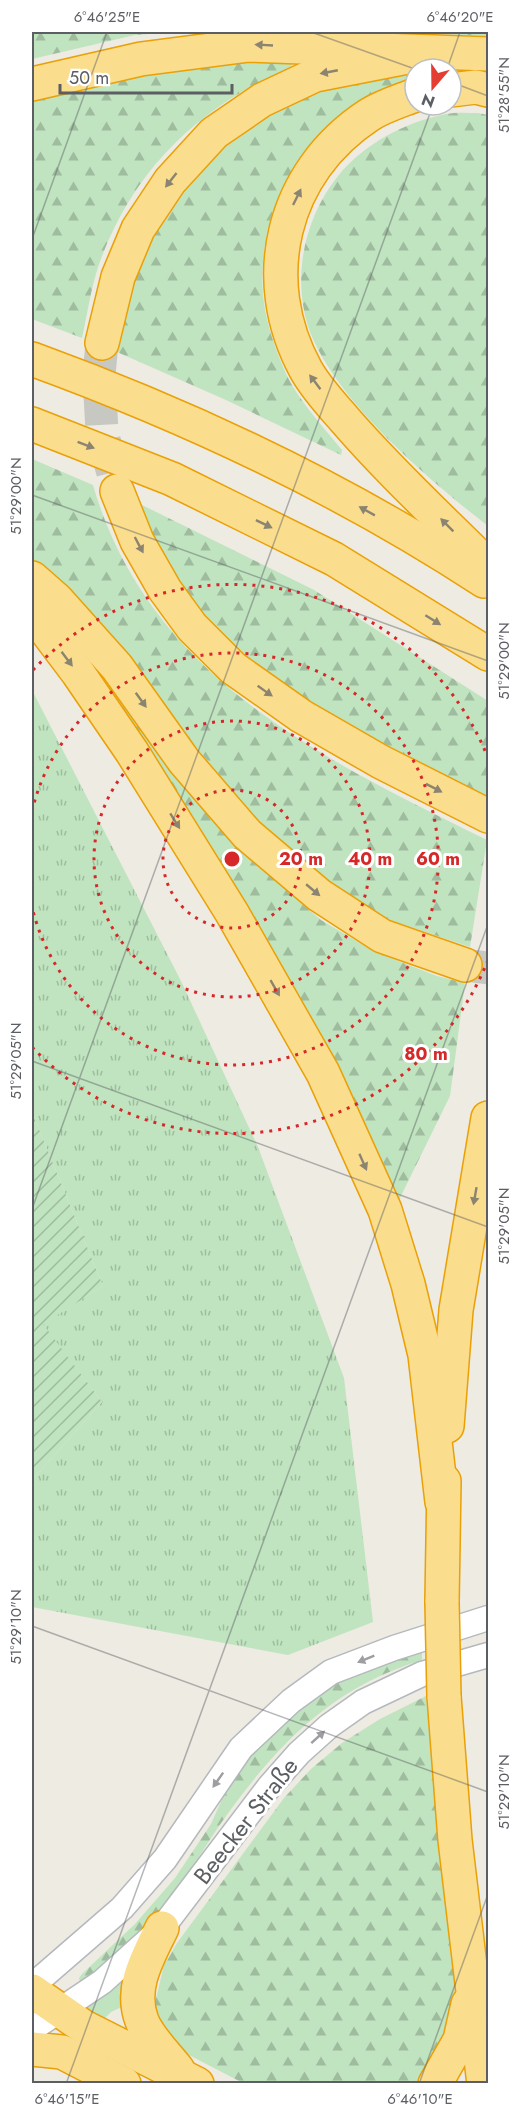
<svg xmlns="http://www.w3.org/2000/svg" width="520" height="2115" viewBox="0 0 520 2115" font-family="Jost,sans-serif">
<defs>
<pattern id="forest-firs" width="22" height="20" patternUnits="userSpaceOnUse" patternTransform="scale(1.5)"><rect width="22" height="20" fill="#c0e4bf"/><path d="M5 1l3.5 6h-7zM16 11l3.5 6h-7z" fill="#9fbc9f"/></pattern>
<pattern id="park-tufts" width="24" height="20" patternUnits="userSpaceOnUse" patternTransform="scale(1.5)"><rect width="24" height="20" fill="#c0e4bf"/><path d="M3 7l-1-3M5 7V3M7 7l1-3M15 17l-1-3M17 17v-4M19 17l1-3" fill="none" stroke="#9fbc9f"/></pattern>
<pattern id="garden-furrows" width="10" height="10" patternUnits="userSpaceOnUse" patternTransform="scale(1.5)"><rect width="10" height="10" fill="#c0e4bf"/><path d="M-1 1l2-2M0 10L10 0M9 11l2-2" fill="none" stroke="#9fbc9f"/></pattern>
</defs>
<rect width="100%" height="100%" fill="#edebe2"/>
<path fill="#c0e4bf" d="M126 1971 124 2006 111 2012 100 2023 79 2009Z"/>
<g fill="url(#forest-firs)">
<path d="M32 32H178L135 35 32 59Z"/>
<path d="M381 32H488V36Z"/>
<path d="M291 61 292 67C199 106 132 170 98 267 91 289 87 315 82 338L32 319V98L142 73 249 62Z"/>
<path d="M415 72V77C317 104 251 201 264 303 267 325 275 348 284 369 294 395 324 428 342 450L341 455 226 400 117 352 134 283 153 236 182 188 224 143 271 108 317 86Z"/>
<path d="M478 113 488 115V526C429 480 332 398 308 326 292 275 305 217 338 176 364 144 405 122 446 114 456 112 467 113 478 113Z"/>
<path d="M32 459 93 485C148 676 322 759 487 840L470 947 387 919 327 881 259 822 196 747 126 658 65 591 32 559Z"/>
<path d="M140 504 314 590 488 701V798L307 703 241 656 204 617 176 580 152 536Z"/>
<path d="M111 690 176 776 236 847 321 920 375 952 437 976 465 983 450 1096 398 1202 340 1068 251 915 108 692Z"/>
<path d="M422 1649V1660C328 1689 274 1748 219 1826 198 1857 179 1891 155 1920 148 1928 139 1935 131 1941 115 1955 99 1969 83 1983L80 1982 79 1978 82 1974 135 1924 175 1878 211 1824 227 1788 251 1754 283 1722 338 1680Z"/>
<path d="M426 1696 455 1982 454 2015 444 2049 420 2084 243 2083 187 2054 161 2034 154 2007 164 1965 177 1943 284 1798 311 1769 342 1743 380 1719Z"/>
</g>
<path fill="url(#park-tufts)" d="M32 690 181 981 258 1147 344 1378 373 1622 288 1655 32 1607V1480L102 1402 42 1324 103 1286 32 1112Z"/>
<path fill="url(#garden-furrows)" d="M32 1112 103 1286 43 1324 102 1402 32 1480Z"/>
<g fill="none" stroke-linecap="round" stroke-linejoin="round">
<g stroke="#c8c8c2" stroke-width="33" stroke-dasharray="33 16" stroke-linecap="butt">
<path d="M102 343 99 375 102 432 114 477"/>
<path d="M465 965 488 968"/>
</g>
<defs>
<g id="tertiary">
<path d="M32 1986 122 1908 165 1859 241 1748 291 1701 331 1672 394 1648 488 1618"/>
<path d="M32 2029 102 1982 162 1928 269 1787 299 1753 329 1726 363 1702 422 1674 488 1655"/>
</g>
<g id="motorway">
<path d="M32 84 141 59 249 45 488 54"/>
<path d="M451 90 476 87 488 90"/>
<path d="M415 95C400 101 383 106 369 115 282 172 256 279 306 370 316 388 332 405 345 420 390 472 440 518 488 566"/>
<path d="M102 343 118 277 138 229 170 181 214 133 262 100 315 75 428 53"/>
<path d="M32 359C191 417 342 488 484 581"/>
<path d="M32 424 172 479 334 559 488 654"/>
<path d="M117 491 137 541 165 590 192 627 233 668 301 716 381 762 488 816"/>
<path d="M32 578 57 600 117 667 184 761 247 834 319 895 382 936 465 965"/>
<path d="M32 612 78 673 132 752 232 913 323 1073 385 1210 408 1284 425 1355 442 1502"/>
<path d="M447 1426 456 1310 488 1118"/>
<path d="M442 1602 444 1481"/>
<path d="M444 1696 455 1840 484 2084"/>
<path d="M162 1928C148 1957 129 1988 142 2021 148 2037 167 2056 178 2070"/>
<path d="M32 1991 84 2027 197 2084"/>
<path d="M32 2049 62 2052 124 2084"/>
<path d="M435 2084 460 2040 468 2004"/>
</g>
</defs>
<use href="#tertiary" stroke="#b5b8bd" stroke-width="27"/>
<use href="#motorway" stroke="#eaa006" stroke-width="36"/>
<use href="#tertiary" stroke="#fff" stroke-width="24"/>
<use href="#motorway" stroke="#fadd8d" stroke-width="33"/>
<defs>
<path id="motorway-bridge" d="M442 1602 444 1696"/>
</defs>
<use href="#motorway-bridge" stroke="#eaa006" stroke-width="36" stroke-linecap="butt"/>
<use href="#motorway-bridge" stroke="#fadd8d" stroke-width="33"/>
</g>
<defs><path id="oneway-solid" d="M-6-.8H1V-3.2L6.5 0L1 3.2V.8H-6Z" transform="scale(1.5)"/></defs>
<g fill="#8b8470">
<use href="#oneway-solid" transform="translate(264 45) rotate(-177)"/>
<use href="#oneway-solid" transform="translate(329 72) rotate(169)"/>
<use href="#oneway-solid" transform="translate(171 180) rotate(128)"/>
<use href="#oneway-solid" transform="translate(297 197) rotate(-64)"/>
<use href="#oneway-solid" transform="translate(315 382) rotate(-127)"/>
<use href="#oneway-solid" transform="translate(86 445) rotate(21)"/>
<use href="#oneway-solid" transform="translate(367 511) rotate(-151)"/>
<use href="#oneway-solid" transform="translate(264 524) rotate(26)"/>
<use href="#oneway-solid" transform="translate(447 525) rotate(-135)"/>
<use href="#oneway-solid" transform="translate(139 545) rotate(62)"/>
<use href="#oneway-solid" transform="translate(433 620) rotate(32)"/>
<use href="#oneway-solid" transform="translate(67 659) rotate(53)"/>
<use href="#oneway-solid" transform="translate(265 691) rotate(35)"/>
<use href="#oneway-solid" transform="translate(141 700) rotate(54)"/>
<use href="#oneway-solid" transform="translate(434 788) rotate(27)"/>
<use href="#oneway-solid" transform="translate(175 821) rotate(58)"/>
<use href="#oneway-solid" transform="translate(313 890) rotate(40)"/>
<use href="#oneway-solid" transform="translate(275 988) rotate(60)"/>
<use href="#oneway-solid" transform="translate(363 1162) rotate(66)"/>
<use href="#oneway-solid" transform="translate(475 1196) rotate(100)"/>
</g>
<g fill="#9d9ea1">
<use href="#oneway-solid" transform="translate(366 1659) rotate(158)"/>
<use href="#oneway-solid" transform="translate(318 1737) rotate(-42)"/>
<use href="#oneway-solid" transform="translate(218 1780) rotate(125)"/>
</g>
<path fill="none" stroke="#5b5e63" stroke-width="1.5" stroke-opacity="0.45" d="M311 32 415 69M447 69 460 32M451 82 488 96M32 239 107 32M32 495 488 661M32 1061 488 1227M32 1209 433 105M32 1626 488 1792M66 2084 488 924M419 2084 488 1894"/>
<g fill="none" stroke="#d62828" stroke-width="3" stroke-dasharray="3 6">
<circle cx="232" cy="859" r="69"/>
<circle cx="232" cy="859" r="138"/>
<path d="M32 811A206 206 0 1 1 32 907"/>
<path d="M488 960A275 275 0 0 1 33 1048M33 670A275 275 0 0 1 488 758"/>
</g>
<g text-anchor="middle" stroke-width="6" stroke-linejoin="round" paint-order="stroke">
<g font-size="24" fill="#5b5e63" stroke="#fff">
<text transform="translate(246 1821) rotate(-52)" y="8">Beecker Straße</text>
</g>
</g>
<circle cx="232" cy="859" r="9" fill="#d62828" stroke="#fff" stroke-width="3"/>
<g font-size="18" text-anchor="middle" font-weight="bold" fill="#d62828" stroke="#fff" stroke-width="6" stroke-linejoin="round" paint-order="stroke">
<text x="301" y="865">20 m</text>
<text x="370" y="865">40 m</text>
<text x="438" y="865">60 m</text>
<text x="426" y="1060">80 m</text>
</g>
<rect width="520" height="2115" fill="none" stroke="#ffffff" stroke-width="66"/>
<g transform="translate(433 87) rotate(200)"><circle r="28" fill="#ffffff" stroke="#bdbfc1" stroke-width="1.5"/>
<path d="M0-4.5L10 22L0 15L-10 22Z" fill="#e43d31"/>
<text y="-9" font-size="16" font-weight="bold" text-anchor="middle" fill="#5b5e63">N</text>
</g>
<path d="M60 84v9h172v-9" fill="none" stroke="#5b5e63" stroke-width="3"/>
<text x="69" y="84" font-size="18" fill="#5b5e63" stroke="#ffffff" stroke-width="4.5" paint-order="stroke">50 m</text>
<rect x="33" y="33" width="454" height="2049" fill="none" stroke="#5b5e63" stroke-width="2"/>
<g font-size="15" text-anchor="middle" fill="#5b5e63">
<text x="107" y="22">6°46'25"E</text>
<text x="460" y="22">6°46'20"E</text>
<text transform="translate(504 95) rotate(-90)" y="5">51°28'55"N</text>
<text transform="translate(16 496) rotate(-90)" y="5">51°29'00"N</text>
<text transform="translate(504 661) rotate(-90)" y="5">51°29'00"N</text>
<text transform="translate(16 1061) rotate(-90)" y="5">51°29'05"N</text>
<text transform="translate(504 1226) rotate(-90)" y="5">51°29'05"N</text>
<text transform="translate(16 1627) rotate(-90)" y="5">51°29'10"N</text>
<text transform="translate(504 1792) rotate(-90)" y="5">51°29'10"N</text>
<text x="67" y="2104">6°46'15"E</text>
<text x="420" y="2104">6°46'10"E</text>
</g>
</svg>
